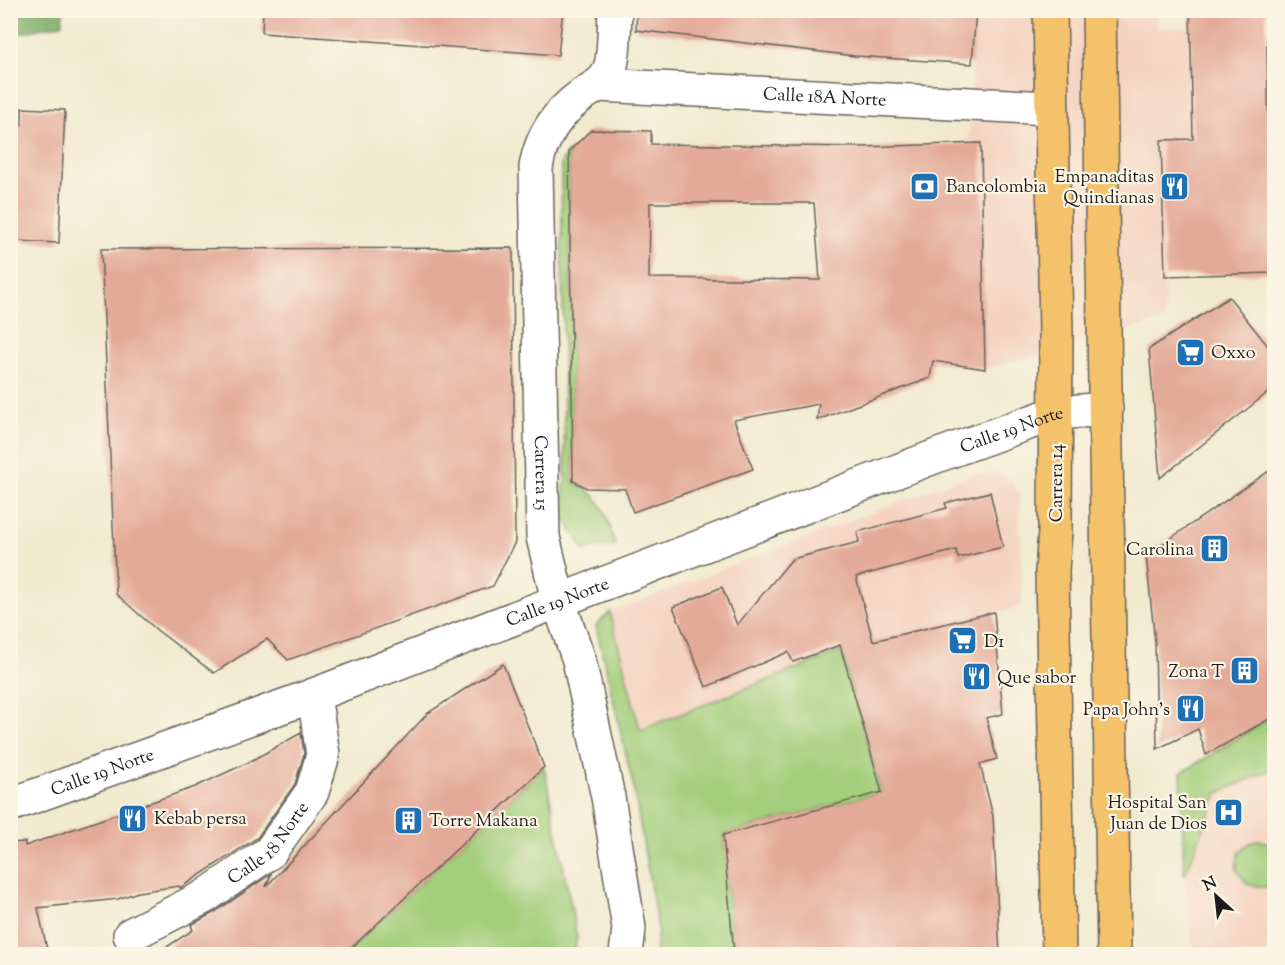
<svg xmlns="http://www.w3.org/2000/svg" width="1285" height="965" viewBox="0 0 1285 965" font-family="'Sorts Mill Goudy',serif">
<rect width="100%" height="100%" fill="#fcf5e5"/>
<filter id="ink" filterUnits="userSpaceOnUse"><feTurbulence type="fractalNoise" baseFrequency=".0167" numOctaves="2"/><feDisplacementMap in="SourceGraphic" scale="12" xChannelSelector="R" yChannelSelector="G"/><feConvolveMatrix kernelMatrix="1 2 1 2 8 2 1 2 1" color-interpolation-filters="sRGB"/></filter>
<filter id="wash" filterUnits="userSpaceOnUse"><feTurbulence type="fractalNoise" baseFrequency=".008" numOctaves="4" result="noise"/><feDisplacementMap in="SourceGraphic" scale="24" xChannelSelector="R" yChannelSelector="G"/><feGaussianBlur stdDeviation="1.35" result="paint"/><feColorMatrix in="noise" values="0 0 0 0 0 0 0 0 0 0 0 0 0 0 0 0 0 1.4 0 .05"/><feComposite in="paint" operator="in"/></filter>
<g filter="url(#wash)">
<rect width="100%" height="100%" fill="#f1eacf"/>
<g fill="#f4d3c0">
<path d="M975 11H1158V29L1190 28 1193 139 1161 140 1165 320 985 369 981 143H968Z"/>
<path d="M999 473 1011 480 1020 494 1022 607 872 641 796 668 640 730 610 612 973 474Z"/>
<path d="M1274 716V954H1194L1184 877 1181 773Z"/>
</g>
<g fill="#a3ce7b" stroke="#60754c" stroke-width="1.5">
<path d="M569 151 573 481C603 496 607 514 615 545L584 550 561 513 565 480 561 163Z"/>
<path d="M610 612 640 730 841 651 882 792 723 835 734 954H655L658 930 634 789 596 626Z"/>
<path d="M1274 716V768L1218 793 1184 877 1181 773Z"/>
<path d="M544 767 577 937 574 954H345Z"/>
<path d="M1259 840 1274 845V883L1267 887 1248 885 1237 871C1235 854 1242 844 1259 840Z"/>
</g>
<path fill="#82b16b" stroke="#4f6644" stroke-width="1.5" d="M11 10 63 11 62 24 11 35Z"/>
<g id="blocks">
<g fill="#e4aa99" fill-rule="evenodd">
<path d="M263 10H563L558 55 262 33Z"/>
<path d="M637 10H976L972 64 855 56 636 30Z"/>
<path d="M1190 10H1266L1269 136H1275V273L1165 276 1161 140 1193 139Z"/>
<path d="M22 108 65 110 59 243 17 241V221H10V124H22Z"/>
<path d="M591 130 651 131V144L862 147 981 143 985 369 933 361 930 378 817 420 819 404 734 420 753 469 633 512 625 489 587 488 573 481 569 151ZM650 203H814L820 280 649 278Z"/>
<path d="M513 248 515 542 493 586 288 660 267 639 214 673 158 631 116 594 101 249Z"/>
<path d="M1229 297 1275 355V387L1160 478 1149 349Z"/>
<path d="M1275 467V716L1206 755 1198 729 1157 749 1155 643 1146 555Z"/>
<path d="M990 492 1003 547 958 558 956 550 856 577 873 641 994 612 1003 714 986 718 997 759 980 764 993 816 1000 954H734L723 835 882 792 840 645 793 662 788 652 706 687 673 607 722 587 737 625 792 559 859 542 857 532 947 508 945 503Z"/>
<path d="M503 664 544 767 345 954H156L193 930 191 925 215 912 271 874 266 887 428 713Z"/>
<path d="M301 733 304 754 295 784 257 838 180 888 179 886 138 892 118 899 38 908 48 954H10V843L25 842V846L195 787 247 763Z"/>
</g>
</g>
</g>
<g filter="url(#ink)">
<use href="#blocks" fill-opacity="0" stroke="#67645b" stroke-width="1.5"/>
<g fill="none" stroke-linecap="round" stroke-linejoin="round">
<defs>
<g id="minor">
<path id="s1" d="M615 10C614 26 615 58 609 71 604 84 593 87 582 95 557 113 541 137 536 167L543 537 558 600 579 660 608 797 629 928 626 954"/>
<path id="s2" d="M599 85 1050 108"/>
<path id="s3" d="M10 805 314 695 939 455 1056 413 1106 409"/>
<path id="s4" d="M130 935 204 897 270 852 312 792 323 755 314 695"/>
</g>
<g id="major">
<path d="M1050 10 1056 333 1055 531 1052 571 1059 954"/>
<path d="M1099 10 1114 954"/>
</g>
</defs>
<use href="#minor" stroke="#67645b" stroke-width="36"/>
<use href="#major" stroke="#67645b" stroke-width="36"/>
<use href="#minor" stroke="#fff" stroke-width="33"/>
<use href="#major" stroke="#f4c26a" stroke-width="33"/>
</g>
</g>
<defs>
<symbol id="bank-square" viewBox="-11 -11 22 22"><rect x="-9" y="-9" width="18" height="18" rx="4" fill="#1f6fb2" stroke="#fcf5e5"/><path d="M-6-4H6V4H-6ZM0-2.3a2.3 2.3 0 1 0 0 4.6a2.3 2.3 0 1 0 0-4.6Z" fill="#fff"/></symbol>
<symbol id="restaurant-square" viewBox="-11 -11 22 22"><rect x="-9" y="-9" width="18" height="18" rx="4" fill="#1f6fb2" stroke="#fcf5e5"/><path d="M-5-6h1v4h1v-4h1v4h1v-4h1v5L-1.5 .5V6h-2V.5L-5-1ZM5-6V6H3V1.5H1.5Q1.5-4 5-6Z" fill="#fff"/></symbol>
<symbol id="supermarket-square" viewBox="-11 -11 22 22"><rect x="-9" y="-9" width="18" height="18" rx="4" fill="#1f6fb2" stroke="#fcf5e5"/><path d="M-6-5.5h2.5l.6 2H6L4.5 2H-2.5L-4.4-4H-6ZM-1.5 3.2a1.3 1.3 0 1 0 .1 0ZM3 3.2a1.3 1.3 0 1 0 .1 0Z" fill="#fff"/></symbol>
<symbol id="building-square" viewBox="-11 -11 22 22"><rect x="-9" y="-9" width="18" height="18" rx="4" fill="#1f6fb2" stroke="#fcf5e5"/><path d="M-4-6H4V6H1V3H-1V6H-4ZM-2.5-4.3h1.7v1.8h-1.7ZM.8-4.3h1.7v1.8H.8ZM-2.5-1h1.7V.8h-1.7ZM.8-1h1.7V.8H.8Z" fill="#fff"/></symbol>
<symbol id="hospital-square" viewBox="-11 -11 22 22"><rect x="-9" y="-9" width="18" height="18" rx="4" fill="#1f6fb2" stroke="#fcf5e5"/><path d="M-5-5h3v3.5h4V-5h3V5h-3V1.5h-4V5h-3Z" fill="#fff"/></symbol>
</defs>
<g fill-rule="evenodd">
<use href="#bank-square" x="908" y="170" width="33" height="33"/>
<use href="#restaurant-square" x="1158" y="170" width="33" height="33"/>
<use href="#supermarket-square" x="1174" y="336" width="33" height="33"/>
<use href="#building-square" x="1198" y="532" width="33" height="33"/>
<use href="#supermarket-square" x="946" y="624" width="33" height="33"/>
<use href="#building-square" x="1228" y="654" width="33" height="33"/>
<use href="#restaurant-square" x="960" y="660" width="33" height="33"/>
<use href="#restaurant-square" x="1174" y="692" width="33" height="33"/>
<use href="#hospital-square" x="1212" y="796" width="33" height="33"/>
<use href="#restaurant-square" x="116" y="802" width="33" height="33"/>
<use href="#building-square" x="392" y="804" width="33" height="33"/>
</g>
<g text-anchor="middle" stroke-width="4.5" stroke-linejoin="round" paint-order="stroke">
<g font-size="18" fill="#1c1c1c" stroke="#fcf5e5">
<text dy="6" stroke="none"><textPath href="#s2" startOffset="226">Calle 18A Norte</textPath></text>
<text dy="6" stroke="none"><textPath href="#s3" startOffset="1070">Calle 19 Norte</textPath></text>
<text dy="6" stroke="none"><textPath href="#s1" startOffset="492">Carrera 15</textPath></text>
<text transform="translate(1056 483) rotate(-90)" y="6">Carrera 14</text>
<text dy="6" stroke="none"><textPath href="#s3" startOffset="584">Calle 19 Norte</textPath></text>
<text dy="6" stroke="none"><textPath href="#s3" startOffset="98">Calle 19 Norte</textPath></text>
<text dy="6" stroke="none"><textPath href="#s4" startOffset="168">Calle 18 Norte</textPath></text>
</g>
<g font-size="18" fill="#1c1c1c" stroke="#fcf5e5" text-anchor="start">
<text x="1154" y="182" text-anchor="end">Empanaditas<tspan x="1154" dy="21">Quindianas</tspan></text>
<text x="946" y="192">Bancolombia</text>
<text x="1211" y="358">Oxxo</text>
<text x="1194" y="555" text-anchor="end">Carolina</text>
<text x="984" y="647">D1</text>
<text x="1224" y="677" text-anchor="end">Zona T</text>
<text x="997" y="683">Que sabor</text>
<text x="1170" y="715" text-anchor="end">Papa John's</text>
<text x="1207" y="808" text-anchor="end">Hospital San<tspan x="1207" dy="21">Juan de Dios</tspan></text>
<text x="154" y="824">Kebab persa</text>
<text x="429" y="826">Torre Makana</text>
</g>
</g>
<rect width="1285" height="965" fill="none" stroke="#fcf5e5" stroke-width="36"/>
<g transform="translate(1216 896) rotate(333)" stroke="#fcf5e5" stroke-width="4.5" paint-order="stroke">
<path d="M0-4.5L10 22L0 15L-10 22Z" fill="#1c1c1c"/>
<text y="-9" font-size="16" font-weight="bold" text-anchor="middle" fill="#1c1c1c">N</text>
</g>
</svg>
